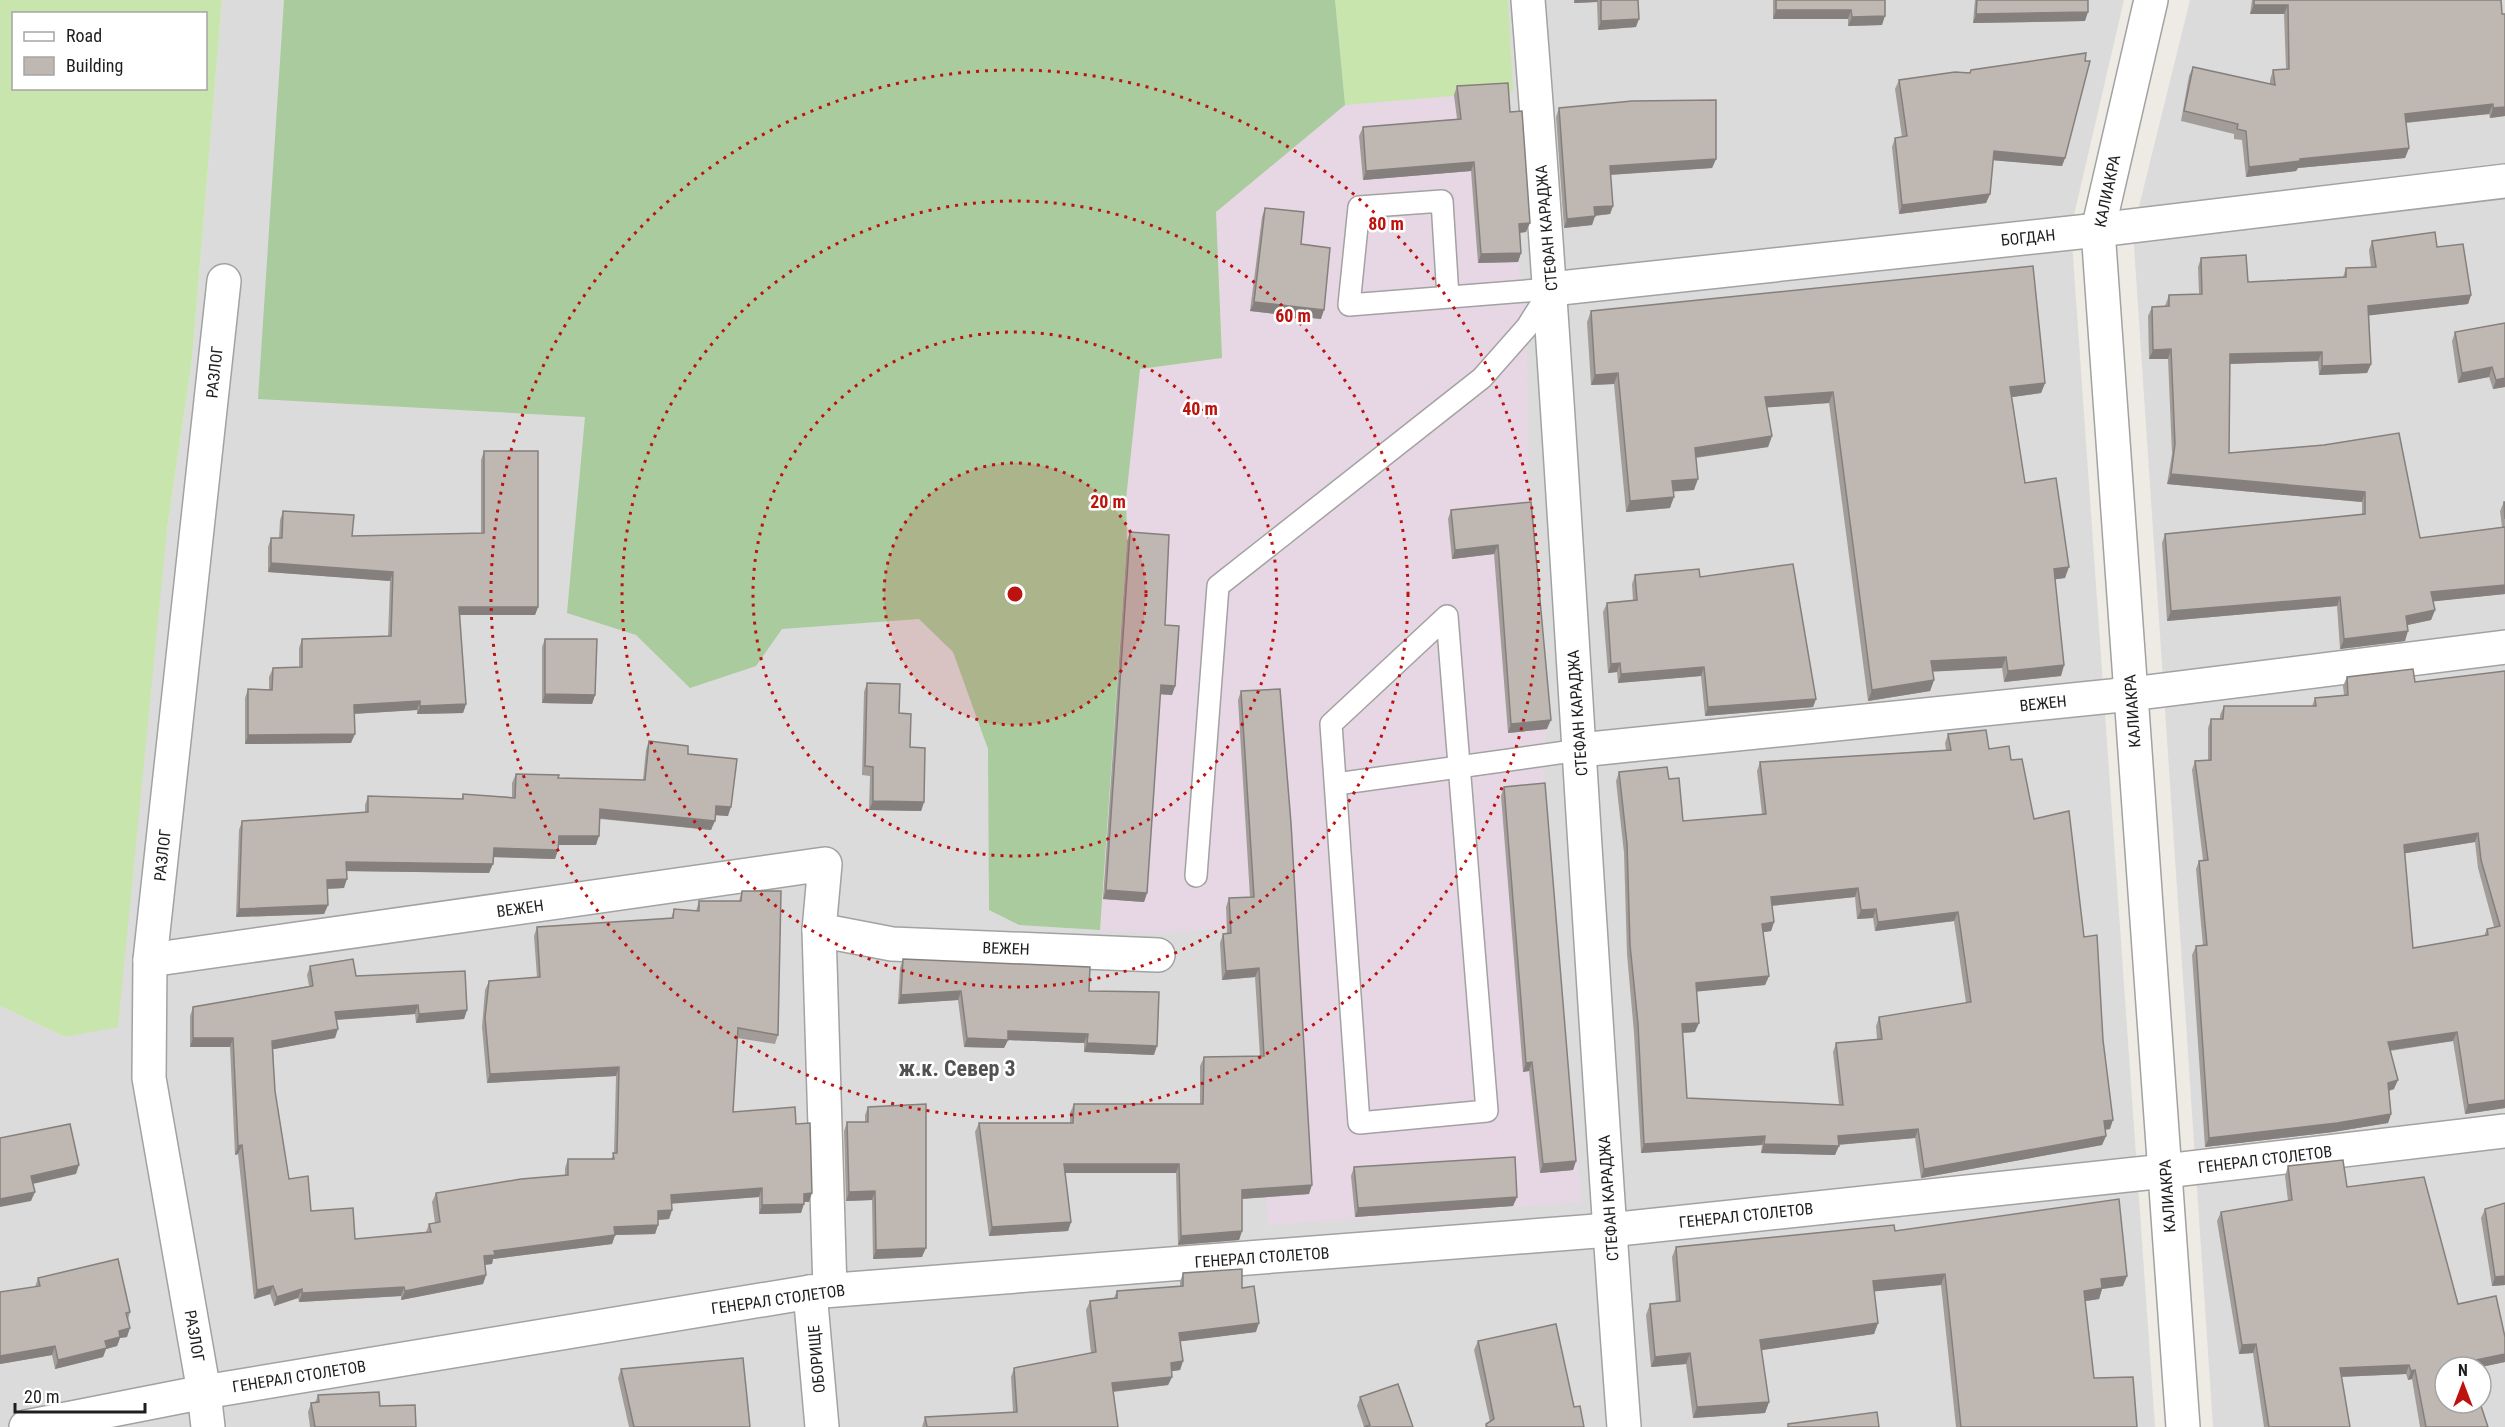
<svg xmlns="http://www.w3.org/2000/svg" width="2505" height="1427" viewBox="0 0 2505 1427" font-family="'Roboto Condensed',sans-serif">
<rect width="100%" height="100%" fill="#eeebe5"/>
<g fill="#dcdbdb" fill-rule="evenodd">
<path d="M222 0H2124L2071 228 2155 1427H0V1006L65 1037 167 529 192 360Z"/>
<path d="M2190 0H2505V1427H2213L2133 231ZM2445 1367H2481V1403H2445Z"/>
</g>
<path fill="#e7d7e4" d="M1504 91 1518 262 1527 327 1528 511 1547 729 1542 792 1567 1105 1574 1104 1581 1202 1268 1225 1256 973 1227 928 1154 933 1100 930 1127 541 1126 499 1140 369 1222 358 1216 212 1345 105Z"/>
<g fill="#c8e5ae" fill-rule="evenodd">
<path d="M0 0H222L192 360 167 529 118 1027 65 1037 0 1006ZM14 14H206V88H14Z"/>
<path d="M1335 0H1508L1513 91 1345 105Z"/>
</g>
<path fill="#a9cb9d" d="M284 0H1335L1345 105 1216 212 1222 358 1140 369 1126 499 1127 541 1100 930 1019 925 989 910 988 749 953 652 919 619 782 629 756 666 690 688 636 635 567 613 585 417 258 399Z"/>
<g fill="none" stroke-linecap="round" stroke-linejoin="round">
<defs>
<g id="service">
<path d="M1448 297 1442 201 1359 207 1349 305 1551 289"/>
<path d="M1447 616 1487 1111 1359 1123 1331 724Z"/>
<path d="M1336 784 1580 750"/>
<path d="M1196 876 1218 586 1482 378 1527 327 1549 292"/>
</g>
<g id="minor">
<path d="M1528 0C1566 475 1588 952 1624 1427"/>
<path d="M1551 289 2098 230 2505 181"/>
<path d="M1580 750 2131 694 2505 647"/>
<path d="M819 930 892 944 1158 955"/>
<path d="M150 960 825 864 819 930 830 1290"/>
<path d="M810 1292 822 1427"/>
<path d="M26 1427 204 1392 810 1292 1609 1230 2165 1171 2505 1131"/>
<path d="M208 1427 204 1392 149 1078 150 960 224 281"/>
</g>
<path id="tertiary" d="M2151 0 2098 230 2183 1427"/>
</defs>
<use href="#service" stroke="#a2a2a2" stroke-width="24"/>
<use href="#minor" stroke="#a2a2a2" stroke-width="36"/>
<use href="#tertiary" stroke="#a2a2a2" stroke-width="36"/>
<use href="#service" stroke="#fff" stroke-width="21"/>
<use href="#minor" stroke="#fff" stroke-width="33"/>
<use href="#tertiary" stroke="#fff" stroke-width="33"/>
</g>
<g fill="#a39d99" fill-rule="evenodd">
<path d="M1574 0H1638L1636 27 1598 30 1597 2 1574 3Z"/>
<path d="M1773 0H1885L1882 25 1848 26V19H1773Z"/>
<path d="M1975 0H2088L2085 21 1973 23Z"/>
<path d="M2252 0H2501L2505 116 2490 118 2489 114 2406 123 2409 148 2405 158 2298 168 2296 171 2246 177 2242 140 2234 139V134L2181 121 2189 76 2193 67 2270 84V80L2273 70 2286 69 2284 14H2250Z"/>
<path d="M1971 70 2065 158 2062 166 1993 160 1990 194 1986 203 1899 214 1892 147 1895 138 1902 137 1895 89 1899 80 1969 73Z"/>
<path d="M1457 86 1510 112 1526 232 1520 233 1521 253 1518 262 1478 263 1471 171 1363 180 1359 136 1363 127 1457 119 1454 95Z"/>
<path d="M1559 108 1716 159 1712 168 1610 175 1613 206 1610 214 1595 216 1592 225 1564 228 1556 117Z"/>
<path d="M1265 208 1301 244 1321 319 1250 311 1262 217Z"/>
<path d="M2372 241 2437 247 2471 295 2468 304 2369 315 2371 364 2367 373 2319 375 2318 361 2230 364 2229 453 2324 445 2420 538 2502 527 2500 511 2504 502H2505V594L2433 601 2435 610 2431 620 2407 625 2405 641 2340 649 2337 606 2167 621 2162 543 2165 534 2362 515V502L2167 484 2172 454 2168 359H2149L2148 316 2152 307 2165 306 2169 295 2199 294 2198 267 2201 258 2248 282 2343 277 2346 268H2371L2369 250Z"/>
<path d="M1591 311 2045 383 2041 393 2012 397 2025 483 2065 578 2055 579 2064 665 2061 676 2004 682 2002 668 1932 671 1934 680 1930 691 1868 701 1829 403 1767 407 1772 436 1768 447 1696 458 1694 490 1673 491 1670 508 1626 512 1614 384 1591 385 1587 322Z"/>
<path d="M2505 323V387L2493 389 2489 377 2458 383 2452 341 2455 332Z"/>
<path d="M484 451 538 607 535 615H459L466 704 463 713 417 714V710L354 714 351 743 245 744V698L248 689 269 690V677L273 668 299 667V648L302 639 388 636 390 581 268 572V547L271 538H279L280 520 283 511 352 536 481 533V460Z"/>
<path d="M1531 502 1547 729 1508 733 1494 554 1452 559 1448 519 1451 510Z"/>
<path d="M1130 532 1165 625 1175 686 1172 695 1160 694 1147 893 1144 902 1103 899 1127 541Z"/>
<path d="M1635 575 1700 577 1816 699 1813 707 1705 716 1701 676 1618 683 1617 672 1608 673 1603 612 1607 603 1633 601 1632 584Z"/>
<path d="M545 639 595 695 592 704 542 703V647Z"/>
<path d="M2505 671V1108L2465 1114 2453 1041 2390 1051 2394 1089 2389 1091 2391 1114 2388 1123 2333 1132 2205 1147 2192 955 2196 946H2203L2196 869 2199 861 2203 860 2192 770 2195 761 2208 760V728L2211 719H2220V715L2224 706H2312L2315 698 2344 695 2343 686 2347 677 2415 682ZM2475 842 2478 868 2494 927 2487 929 2484 936 2413 948 2405 853Z"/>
<path d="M867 683 899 713 910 747 924 802 921 811 869 810 870 776 862 775 864 692Z"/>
<path d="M1241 691 1309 1194 1242 1199V1231L1239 1240 1178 1245 1176 1173H1065L1071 1222 1068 1231 989 1236 975 1132 979 1123H1070V1113L1074 1104H1200V1066L1204 1057 1260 1056 1255 977 1222 980 1220 943 1223 934 1227 933 1226 907 1229 898 1250 897 1238 700Z"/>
<path d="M1948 734 1989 749 2011 760 2034 819 2084 937 2103 1040 2110 1129 2105 1130 2106 1136 2102 1145 1921 1178 1915 1138 1838 1145 1835 1155 1761 1153 1762 1145 1641 1153 1634 1033 1627 954 1624 853 1616 781 1619 772 1669 779 1683 821 1762 814 1757 771 1760 762 1946 750 1945 743ZM1855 897 1857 919 1873 918 1875 931 1954 921 1966 1003 1879 1017 1876 1026 1877 1039 1836 1043 1833 1052 1839 1105 1687 1098 1683 1033 1695 1032 1697 991 1765 985 1769 976 1763 932 1771 931 1774 922 1772 906Z"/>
<path d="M649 741 688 754 728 816 715 815 711 830 600 819 596 845H559L555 859 493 857 489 873 346 871 344 888 327 889 328 905 324 914 236 917 239 830 242 821 365 813V805L368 796 462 799 463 794 512 797V783L516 774 558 778 643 780 646 750Z"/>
<path d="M1504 787 1576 1161 1573 1170 1540 1173 1529 1071 1523 1072 1501 796Z"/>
<path d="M742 891 778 1035 775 1044 737 1038 733 1112 796 1124 809 1202H804L801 1213 759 1214V1197L672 1203V1210L669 1219 658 1220V1225L655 1234 615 1235 612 1244 493 1259 492 1264 485 1265 486 1275 483 1284 401 1300V1296L299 1302 298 1298 274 1306 270 1294 254 1299 238 1154 235 1155 230 1047H190V1016L193 1007 309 986 307 975 310 966 356 976 467 1010 464 1019 416 1023 415 1014 337 1020 335 1038 273 1049 275 1091 289 1179 311 1211 355 1239 426 1232 429 1224 435 1223 432 1202 436 1193 565 1175V1168L568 1159H611L614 1153 616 1076 487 1083 482 1027 485 990 489 981 537 977 534 936 537 927 671 919 674 909 696 911 699 901H739Z"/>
<path d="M903 959 1089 991 1154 1055 1084 1052V1043L1008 1040 1004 1048 964 1047 958 1000 898 1004 900 968Z"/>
<path d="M868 1107 922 1257 873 1259 872 1200 846 1201 844 1131 847 1122H865V1115Z"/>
<path d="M2288 1166 2347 1187 2458 1304 2505 1362 2481 1367H2445L2488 1427H2420L2412 1379 2408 1380 2406 1374 2341 1377 2350 1427H2264L2253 1353 2239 1354 2217 1221 2221 1212 2288 1201 2285 1176Z"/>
<path d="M1354 1167 1517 1197 1513 1206 1355 1217 1351 1176Z"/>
<path d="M2485 1209 2505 1285 2492 1286 2481 1218Z"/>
<path d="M1895 1231 2123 1286 2102 1289 2099 1299 2085 1301 2094 1378 2137 1427H1956L1941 1285 1874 1291 1878 1323 1874 1334 1761 1350 1769 1402 1765 1413 1693 1418 1686 1364 1651 1367 1646 1315 1650 1304 1676 1302 1672 1257 1676 1247Z"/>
<path d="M1183 1273 1242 1288 1256 1332 1180 1341 1183 1361 1180 1370 1171 1371 1172 1377 1168 1385 1113 1392 1118 1427H922L925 1417 1013 1412 1011 1377 1014 1368 1091 1353 1086 1310 1090 1301 1114 1298 1117 1291 1180 1286V1282Z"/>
<path d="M38 1278 130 1312 128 1320 127 1337 120 1338 117 1346 106 1349 103 1357 55 1369 52 1355 0 1364V1292L35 1287Z"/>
<path d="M1478 1341 1574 1407 1584 1427H1485L1486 1424 1490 1422 1474 1350Z"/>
<path d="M621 1369 750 1427H629L618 1378Z"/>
<path d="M318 1395 380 1406 416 1427H310L308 1412 311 1403H315Z"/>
<path d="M1360 1397 1413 1427H1364L1357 1406Z"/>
</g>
<g fill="#85807d">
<path d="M1575 0H1598L1597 2 1574 3Z"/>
<path d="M2254 5H2288L2284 14H2250Z"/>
<path d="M1776 10H1851L1848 19H1773Z"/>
<path d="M2088 12 2085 21 1973 23 1976 14Z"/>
<path d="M1885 16 1882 25 1848 26 1852 17Z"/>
<path d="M1639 19 1636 27 1598 30 1601 21Z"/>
<path d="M2493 104 2489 114 2401 123 2405 114Z"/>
<path d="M2505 107V116L2490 118 2493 108Z"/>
<path d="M2409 148 2405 158 2298 168 2296 171 2246 177 2249 167 2300 159Z"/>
<path d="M1994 151 2065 158 2062 166 1990 160Z"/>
<path d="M1716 159 1712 168 1606 175 1610 166Z"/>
<path d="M1474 162 1471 171 1363 180 1366 171Z"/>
<path d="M1990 194 1986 203 1899 214 1902 205Z"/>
<path d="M1613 206 1610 214 1591 216 1594 207Z"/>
<path d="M1595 216 1592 225 1564 228 1567 219Z"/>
<path d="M1530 223 1526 232 1516 233 1519 224Z"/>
<path d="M1521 253 1518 262 1478 263 1481 254Z"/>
<path d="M2471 295 2468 304 2365 316 2368 306Z"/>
<path d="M1254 302 1324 310 1321 319 1250 311Z"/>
<path d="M2171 349 2168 359H2149L2153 350Z"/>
<path d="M2322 352 2318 361 2227 364 2230 354Z"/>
<path d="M2371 364 2367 373 2319 375 2322 366Z"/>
<path d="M2492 367 2489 377 2458 383 2462 373Z"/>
<path d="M1618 373 1614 384 1591 385 1595 375Z"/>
<path d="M2505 378V387L2493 389 2496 380Z"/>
<path d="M2045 383 2041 393 2006 398 2010 387Z"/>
<path d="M1833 392 1829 403 1761 408 1765 397Z"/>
<path d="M1772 436 1768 447 1691 458 1695 448Z"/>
<path d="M2171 474 2365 492 2362 502 2167 484Z"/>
<path d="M1698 479 1694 490 1668 492 1672 481Z"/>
<path d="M1674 497 1670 508 1626 512 1630 501Z"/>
<path d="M1498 545 1494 554 1452 559 1455 550Z"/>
<path d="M271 563 393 572 390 581 268 572Z"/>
<path d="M2069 567 2065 578 2050 580 2054 569Z"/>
<path d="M2505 585V594L2428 602 2431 592Z"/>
<path d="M2340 597 2337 606 2167 621 2171 611Z"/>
<path d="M459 607H538L535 615H455Z"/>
<path d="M2435 610 2431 620 2403 626 2406 616Z"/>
<path d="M2408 631 2405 641 2340 649 2344 639Z"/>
<path d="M2006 657 2002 668 1927 672 1931 661Z"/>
<path d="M1620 663 1617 672 1608 673 1611 664Z"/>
<path d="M2064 665 2061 676 2004 682 2008 671Z"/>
<path d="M1704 667 1701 676 1618 683 1621 674Z"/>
<path d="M1934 680 1930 691 1868 701 1872 690Z"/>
<path d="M1161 685 1175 686 1172 695 1157 694Z"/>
<path d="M545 694 595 695 592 704 542 703Z"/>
<path d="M1816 699 1813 707 1705 716 1708 707Z"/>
<path d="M420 701 417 710 350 714 354 705Z"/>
<path d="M466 704 463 713 417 714 420 706Z"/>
<path d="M1551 720 1547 729 1508 733 1511 724Z"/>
<path d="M355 734 351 743 245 744 248 735Z"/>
<path d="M873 801 924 802 921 811 869 810Z"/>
<path d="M716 806 731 807 728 816 713 815Z"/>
<path d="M600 809 715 821 711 830 597 818Z"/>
<path d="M2478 833 2475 842 2401 854 2404 845Z"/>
<path d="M559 836H599L596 845H556Z"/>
<path d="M494 848 558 850 555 859 490 857Z"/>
<path d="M346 862 493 864 489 873 343 871Z"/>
<path d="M347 879 344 888 323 889 327 880Z"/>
<path d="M1858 888 1855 897 1768 906 1771 897Z"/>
<path d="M1106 890 1147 893 1144 902 1103 899Z"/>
<path d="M328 905 324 914 236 917 239 909Z"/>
<path d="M1876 909 1873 918 1857 919 1861 910Z"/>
<path d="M1958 912 1954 921 1875 931 1878 922Z"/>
<path d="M1774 922 1771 931 1759 933 1762 924Z"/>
<path d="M1259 968 1255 977 1222 980 1226 971Z"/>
<path d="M1769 976 1765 985 1693 992 1696 983Z"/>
<path d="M961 991 958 1000 898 1004 901 995Z"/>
<path d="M418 1005 415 1014 332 1020 335 1012Z"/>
<path d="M467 1010 464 1019 416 1023 419 1014Z"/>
<path d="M1699 1023 1695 1032 1679 1033 1682 1024Z"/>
<path d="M338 1029 335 1038 269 1050 272 1041Z"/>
<path d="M1008 1031 1088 1034 1084 1043 1008 1040 1004 1048 964 1047 967 1038Z"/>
<path d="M2457 1032 2453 1041 2384 1051 2388 1042Z"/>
<path d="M193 1038H233L230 1047H190Z"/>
<path d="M1087 1043 1157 1046 1154 1055 1084 1052Z"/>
<path d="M1532 1062 1529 1071 1523 1072 1526 1063Z"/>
<path d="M619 1067 616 1076 487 1083 490 1074Z"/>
<path d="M2398 1080 2394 1089 2385 1092 2388 1083Z"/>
<path d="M2505 1100V1108L2465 1114 2468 1105Z"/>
<path d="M2391 1114 2388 1123 2333 1132 2205 1147 2209 1138Z"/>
<path d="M2113 1120 2110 1129 2101 1130 2104 1121Z"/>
<path d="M1918 1129 1915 1138 1834 1145 1838 1136Z"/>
<path d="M1765 1136 1762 1145 1641 1153 1644 1144Z"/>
<path d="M2106 1136 2102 1145 1921 1178 1924 1169Z"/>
<path d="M1764 1144 1839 1146 1835 1155 1761 1153Z"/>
<path d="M242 1145 238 1154 235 1155 238 1146Z"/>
<path d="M1576 1161 1573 1170 1540 1173 1543 1164Z"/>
<path d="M1064 1164H1179L1176 1173H1061Z"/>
<path d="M79 1165 76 1174 28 1185 31 1176Z"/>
<path d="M1312 1185 1309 1194 1239 1199 1242 1190Z"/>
<path d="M762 1188 759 1197 668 1204 671 1195Z"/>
<path d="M875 1191 872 1200 846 1201 849 1192Z"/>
<path d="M35 1192 31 1201 0 1207V1199Z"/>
<path d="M812 1193 809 1202H801L804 1194Z"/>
<path d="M1517 1197 1513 1206 1355 1217 1358 1208Z"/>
<path d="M804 1204 801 1213 759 1214 762 1205Z"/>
<path d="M672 1210 669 1219 655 1220 658 1211Z"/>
<path d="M1071 1222 1068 1231 989 1236 992 1227Z"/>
<path d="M658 1225 655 1234 615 1235 612 1244 493 1259 492 1264 481 1265 484 1256 494 1251 614 1227Z"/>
<path d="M1242 1231 1239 1240 1178 1245 1181 1236Z"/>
<path d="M926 1248 922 1257 873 1259 876 1250Z"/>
<path d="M1945 1274 1941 1285 1869 1292 1873 1281Z"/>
<path d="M486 1275 483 1284 401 1300 405 1291Z"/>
<path d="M2127 1276 2123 1286 2102 1289 2099 1299 2080 1302 2084 1291 2101 1279Z"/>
<path d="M2505 1276V1285L2492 1286 2495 1277Z"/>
<path d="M273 1286 270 1294 254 1299 257 1290Z"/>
<path d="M404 1287 401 1296 299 1302 302 1293Z"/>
<path d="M302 1289 298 1298 274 1306 277 1297Z"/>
<path d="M1259 1323 1256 1332 1176 1342 1179 1333Z"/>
<path d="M1878 1323 1874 1334 1756 1351 1760 1340Z"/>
<path d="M130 1328 127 1337 120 1338 117 1346 106 1349 103 1357 55 1369 58 1360 105 1341 119 1331Z"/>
<path d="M2256 1344 2253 1353 2239 1354 2242 1345Z"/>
<path d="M55 1346 52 1355 0 1364V1356Z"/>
<path d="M1690 1353 1686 1364 1651 1367 1655 1357Z"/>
<path d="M2505 1354V1362L2481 1367H2464L2466 1362Z"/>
<path d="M1183 1361 1180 1370 1167 1372 1171 1363Z"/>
<path d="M2409 1365 2406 1374 2336 1377 2340 1368Z"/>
<path d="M2415 1370 2412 1379 2408 1380 2411 1371Z"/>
<path d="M1172 1377 1168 1385 1109 1392 1112 1383Z"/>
<path d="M1769 1402 1765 1413 1693 1418 1697 1407Z"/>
</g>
<g fill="#beb7b2" stroke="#85807d" stroke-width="1.5" fill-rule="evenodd">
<path d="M1601 0H1638L1639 19 1601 21Z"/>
<path d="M1776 0H1885V16L1852 17 1851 10H1776Z"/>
<path d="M1977 0H2088V12L1976 14Z"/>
<path d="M2254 0H2501L2502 14H2505V107L2493 108V104L2405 114 2409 148 2300 159V161L2249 167 2246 131 2237 129 2238 124 2184 111 2193 67 2275 85 2273 70 2289 69 2288 5H2254Z"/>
<path d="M2086 53 2085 61H2090L2065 158 1994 151 1990 194 1902 205 1895 138 1907 136 1899 80 1955 72 1970 73 1971 70Z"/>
<path d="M1508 83 1510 112 1522 111 1530 223 1519 224 1521 253 1481 254 1474 162 1366 171 1363 127 1461 119 1457 86Z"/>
<path d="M1716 100V159L1610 166 1613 206 1594 207 1595 216 1567 219 1559 108 1632 101Z"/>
<path d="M1265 208 1304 212 1301 244 1330 248 1324 310 1254 302Z"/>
<path d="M2435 232 2437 247 2463 244 2471 295 2368 306 2371 364 2322 366V352L2230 354 2229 453 2324 445 2399 433 2420 538 2505 527V585L2431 592 2435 610 2406 616 2408 631 2344 639 2340 597 2171 611 2165 534 2365 514V492L2171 474 2175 444 2171 349 2153 350 2152 307 2169 306V295L2202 294 2201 258 2246 255 2248 282 2346 277V268L2376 267 2372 241Z"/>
<path d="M2033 266 2045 383 2010 387 2025 483 2056 478 2069 567 2054 569 2064 665 2008 671 2006 657 1931 661 1934 680 1872 690 1833 392 1765 397 1772 436 1695 448 1698 479 1672 481 1674 497 1630 501 1618 373 1595 375 1591 311Z"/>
<path d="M2505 323V378L2496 380 2492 367 2462 373 2455 332Z"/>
<path d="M484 451H538V607H459L466 704 420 706V701L354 705 355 734 248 735V689L272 690 273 668 302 667V639L391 636 393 572 271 563V538H282L283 511 354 515 352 536 484 533Z"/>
<path d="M1531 502 1551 720 1511 724 1498 545 1455 550 1451 510Z"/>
<path d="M2504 502H2505V519Z"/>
<path d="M1130 532 1169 535 1165 625 1179 626 1175 686 1161 685 1147 893 1106 890Z"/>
<path d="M1793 564 1816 699 1708 707 1704 667 1621 674 1620 663 1611 664 1607 603 1637 600 1635 575 1699 569 1700 577Z"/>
<path d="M545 639H597L595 695 545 694Z"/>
<path d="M2413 669 2415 682 2505 671V1100L2468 1105 2457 1032 2388 1042 2398 1080 2388 1083 2391 1114 2337 1123 2209 1138 2196 946 2207 945 2199 861 2208 860 2195 761 2211 760V719H2223L2224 706H2316L2315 698 2348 695 2347 677ZM2478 833 2481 860 2500 926 2487 929 2488 935 2413 948 2404 845Z"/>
<path d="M867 683 900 684 899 713 911 714 910 747 925 748 924 802 873 801V767L865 766Z"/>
<path d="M1280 689 1291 823 1312 1185 1242 1190V1231L1181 1236 1179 1164H1064L1071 1222 992 1227 979 1123H1073L1074 1104H1203L1204 1057 1264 1056 1259 968 1226 971 1223 934 1231 933 1229 898 1254 897 1241 691Z"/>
<path d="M1986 730 1989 749 2009 746 2011 760 2022 759 2034 819 2069 811 2084 937 2097 935 2103 1040 2113 1120 2104 1121 2106 1136 1924 1169 1918 1129 1838 1136 1839 1146 1764 1144 1765 1136 1644 1144 1638 1024 1630 945 1627 844 1619 772 1667 767 1669 779 1679 778 1683 821 1766 814 1760 762 1951 750 1948 734ZM1858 888 1861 910 1876 909 1878 922 1958 912 1971 1002 1879 1017 1882 1039 1836 1043 1843 1105 1687 1098 1682 1024 1699 1023 1696 983 1769 976 1762 924 1774 922 1771 897Z"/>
<path d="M649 741 688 746V754L737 759 731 807 716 806 715 821 600 809 599 836H559L558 850 494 848 493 864 346 862 347 879 327 880 328 905 239 909 242 821 368 812V796L463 799V794L515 798 516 774 559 775 558 778 645 780Z"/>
<path d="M1545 783 1576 1161 1543 1164 1532 1062 1526 1063 1504 787Z"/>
<path d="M742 891H781L778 1035 738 1028 733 1112 795 1107 796 1124 810 1123 812 1193 804 1194V1204L762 1205V1188L671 1195 672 1210 658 1211V1225L614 1227 615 1235 494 1251 495 1255 484 1256 486 1275 405 1291 404 1287 302 1293V1289L277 1297 273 1286 257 1290 242 1145 238 1146 233 1038H193V1007L313 986 310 966 353 959 356 976 465 971 467 1010 419 1014 418 1005 335 1012 338 1029 272 1041 275 1091 289 1179 308 1176 311 1211 353 1208 355 1239 431 1232 429 1224 440 1222 436 1193 521 1179 568 1175V1159H614L613 1153H617L619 1067 490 1074 485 1018 489 981 540 977 537 927 673 918 674 909 699 911V901H741Z"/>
<path d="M903 959 1090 967 1089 991 1159 992 1157 1046 1087 1043 1088 1034 1008 1031V1040L967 1038 961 991 901 995Z"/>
<path d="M926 1104V1248L876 1250 875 1191 849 1192 847 1122H868V1107Z"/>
<path d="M70 1124 79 1165 31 1176 35 1192 0 1199V1138Z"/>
<path d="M1515 1157 1517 1197 1358 1208 1354 1167Z"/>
<path d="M2343 1160 2347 1187 2424 1177 2458 1304 2496 1296 2505 1337V1354L2466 1362 2468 1367H2445V1403H2480L2488 1427H2426L2415 1370 2411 1371 2409 1365 2340 1368 2350 1427H2269L2256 1344 2242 1345 2221 1212 2292 1200 2288 1166Z"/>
<path d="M2119 1199 2127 1276 2101 1279 2102 1288 2084 1291 2094 1378 2133 1377 2137 1427H1961L1945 1274 1873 1281 1878 1323 1760 1340 1769 1402 1697 1407 1690 1353 1655 1357 1650 1304 1680 1301 1676 1247 1894 1225 1895 1231Z"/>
<path d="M2505 1203V1276L2495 1277 2485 1209Z"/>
<path d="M118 1259 130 1312 126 1313 130 1328 119 1331 120 1337 105 1341 107 1348 58 1360 55 1346 0 1356V1292L40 1286 38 1278Z"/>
<path d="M1242 1269V1288L1254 1286 1259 1323 1179 1333 1183 1361 1171 1363 1172 1377 1112 1383 1118 1427H927L925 1417 1017 1412 1014 1368 1096 1352 1090 1301 1117 1298V1291L1183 1286V1273Z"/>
<path d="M1556 1324 1574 1407 1580 1406 1584 1427H1487L1486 1424 1494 1419 1478 1341Z"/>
<path d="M743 1358 750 1427H634L621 1369Z"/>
<path d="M1398 1384 1413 1427H1364L1370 1425 1360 1397Z"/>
<path d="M379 1392 380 1406 415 1405 416 1427H315L311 1403 319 1402 318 1395Z"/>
<path d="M1877 1412 1879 1427H1788V1424Z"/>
</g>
<circle cx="1015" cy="594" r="131" fill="#bd130f" fill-opacity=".12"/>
<g fill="none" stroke="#bd130f" stroke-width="3" stroke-dasharray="3 6">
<circle cx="1015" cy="594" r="131"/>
<circle cx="1015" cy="594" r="262"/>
<circle cx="1015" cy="594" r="393"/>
<circle cx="1015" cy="594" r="524"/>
</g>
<g text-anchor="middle" stroke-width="5" stroke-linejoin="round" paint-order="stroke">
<g font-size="16" fill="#1e1e1e" stroke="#fff">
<text transform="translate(2107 191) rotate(-78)" y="6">КАЛИАКРА</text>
<text transform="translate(1546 228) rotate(-95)" y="6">СТЕФАН КАРАДЖА</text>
<text transform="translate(2028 237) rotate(-6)" y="6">БОГДАН</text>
<text transform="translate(214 372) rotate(-84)" y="6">РАЗЛОГ</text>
<text transform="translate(2043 703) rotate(-6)" y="6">ВЕЖЕН</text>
<text transform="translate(2132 711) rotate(-94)" y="6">КАЛИАКРА</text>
<text transform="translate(1577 713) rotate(-94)" y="6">СТЕФАН КАРАДЖА</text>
<text transform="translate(162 855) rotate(-84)" y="6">РАЗЛОГ</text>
<text transform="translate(520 908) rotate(-8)" y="6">ВЕЖЕН</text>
<text transform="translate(1006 948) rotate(2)" y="6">ВЕЖЕН</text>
<text transform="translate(2265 1159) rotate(-7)" y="6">ГЕНЕРАЛ СТОЛЕТОВ</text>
<text transform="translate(2167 1196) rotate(-94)" y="6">КАЛИАКРА</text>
<text transform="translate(1608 1198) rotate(-94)" y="6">СТЕФАН КАРАДЖА</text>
<text transform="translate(1746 1215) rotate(-6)" y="6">ГЕНЕРАЛ СТОЛЕТОВ</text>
<text transform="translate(1262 1257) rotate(-4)" y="6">ГЕНЕРАЛ СТОЛЕТОВ</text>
<text transform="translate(778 1299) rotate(-8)" y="6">ГЕНЕРАЛ СТОЛЕТОВ</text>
<text transform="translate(195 1336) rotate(80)" y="6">РАЗЛОГ</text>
<text transform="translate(816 1359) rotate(-95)" y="6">ОБОРИЩЕ</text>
<text transform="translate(299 1376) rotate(-9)" y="6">ГЕНЕРАЛ СТОЛЕТОВ</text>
</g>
<g font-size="22" font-weight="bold" fill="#515151" stroke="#fff">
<text x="957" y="1076">ж.к. Север 3</text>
</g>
</g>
<circle cx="1015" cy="594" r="9" fill="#bd130f" stroke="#fff" stroke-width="3"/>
<g font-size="18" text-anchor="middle" font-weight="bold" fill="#bd130f" stroke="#fff" stroke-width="5" stroke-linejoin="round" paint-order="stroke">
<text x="1386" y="230">80 m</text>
<text x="1293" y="322">60 m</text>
<text x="1200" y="415">40 m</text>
<text x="1108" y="508">20 m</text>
</g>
<rect x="12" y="12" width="195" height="78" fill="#ffffff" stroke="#a5a5a5" stroke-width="1.5"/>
<rect x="24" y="32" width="30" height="9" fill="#ffffff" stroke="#a5a5a5" stroke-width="1.5"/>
<text x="66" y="42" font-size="18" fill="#1e1e1e">Road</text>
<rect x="24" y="57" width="30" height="18" fill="#beb7b2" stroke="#a5a5a5" stroke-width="1.5"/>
<text x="66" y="72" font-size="18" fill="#1e1e1e">Building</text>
<g transform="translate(2463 1385)"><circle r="28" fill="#ffffff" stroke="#a5a5a5" stroke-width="1.5"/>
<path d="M0-4.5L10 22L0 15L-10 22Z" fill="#bd130f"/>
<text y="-9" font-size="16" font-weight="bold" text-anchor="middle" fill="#1e1e1e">N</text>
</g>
<path d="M15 1403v9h130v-9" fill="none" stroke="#1e1e1e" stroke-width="3"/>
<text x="24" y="1403" font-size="18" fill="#1e1e1e" stroke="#ffffff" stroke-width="4.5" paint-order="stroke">20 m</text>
</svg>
